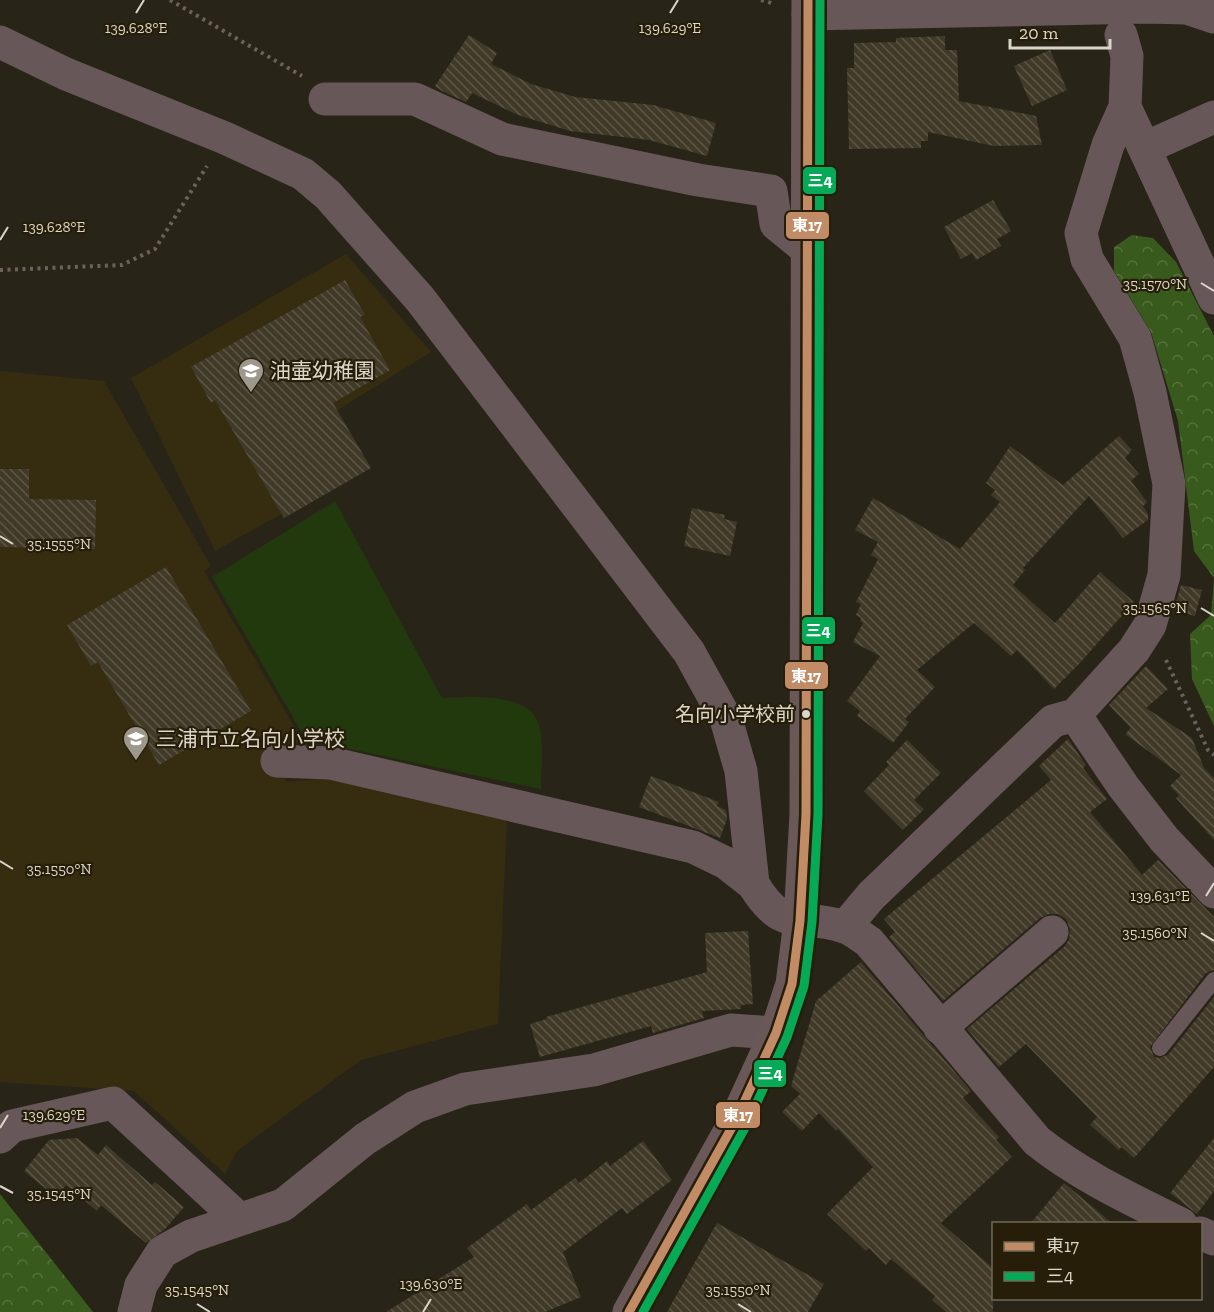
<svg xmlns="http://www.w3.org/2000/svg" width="1214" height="1312" viewBox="0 0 1214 1312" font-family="'Zilla Slab','Noto Sans JP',serif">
<defs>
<pattern id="forest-crowns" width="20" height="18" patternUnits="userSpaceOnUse" patternTransform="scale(1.5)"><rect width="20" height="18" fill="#395a1d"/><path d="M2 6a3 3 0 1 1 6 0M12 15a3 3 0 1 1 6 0" fill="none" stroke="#55713c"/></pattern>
<pattern id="building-back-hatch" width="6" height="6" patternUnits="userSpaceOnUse" patternTransform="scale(1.5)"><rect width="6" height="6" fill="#413a28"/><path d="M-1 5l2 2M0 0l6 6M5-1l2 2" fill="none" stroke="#5c5646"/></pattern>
</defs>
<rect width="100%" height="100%" fill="#292418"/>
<g fill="#362c10">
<path d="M346 254 431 352 336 411 369 465 215 551 131 378Z"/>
<path d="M0 371 104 381 211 566 204 571 303 742 263 749 287 782 351 776 507 817 498 1024 361 1060 237 1151 225 1174 134 1091 0 1082Z"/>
</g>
<path fill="#21390c" d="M335 501 442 698C465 697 526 692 537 720 545 739 541 768 541 789L306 740 212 577Z"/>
<g fill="url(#forest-crowns)">
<path d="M1132 235 1153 238 1176 262 1214 336V726L1192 679 1190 634 1211 615 1214 578 1194 551 1178 421 1151 332 1114 271V247Z"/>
<path d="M0 1194 93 1312H0Z"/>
</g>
<g fill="url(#building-back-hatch)">
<path d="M469 35 497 53 491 64 531 84 575 97 653 105 716 123 707 156 649 140 570 131 518 115 472 93 466 102 442 91 435 86Z"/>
<path d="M945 36V50H957L959 101 1036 116 1042 145 994 146 928 132V141H921V148L849 149 847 68H854V43L896 42V38Z"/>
<path d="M1050 50 1067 90 1032 106 1014 66Z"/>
<path d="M993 200 1011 231 997 239 1001 246 976 260 972 253 961 259 944 227Z"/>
<path d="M345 280 365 315 360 317 390 370 333 403 371 468 284 518 215 400 211 403 191 367Z"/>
<path d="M1119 436 1132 450 1125 458 1139 474 1131 481 1147 502 1143 506 1148 514V520L1123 538 1089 496 1023 568 1025 570 1013 585 1055 623 1100 572 1134 602 1079 664 1054 689 1017 650 1011 656 974 623 917 670 935 687 905 719 909 722 893 743 857 716 860 711 847 701 880 656 853 642 863 623 860 621 861 618 856 615 861 604 856 602 878 559 871 555 878 542 855 530 873 498 960 549 1000 502 991 495 995 490 986 483 1010 446 1063 485Z"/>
<path d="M0 469H29V499L96 500 95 549 0 547Z"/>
<path d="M692 508 725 515 724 519 737 522 730 556 684 546Z"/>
<path d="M166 567 251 711 159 765 98 662 91 666 67 625Z"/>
<path d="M1181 585 1202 590 1195 616 1174 610Z"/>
<path d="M1146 666 1168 689 1146 708 1192 738 1204 768 1214 778V840L1176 798 1179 795 1170 786 1181 775 1125 734 1131 728 1109 705Z"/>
<path d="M1068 739 1086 765 1083 768 1107 799 1090 812 1142 875 1158 860 1214 917V970L1206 973 1150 1047 1154 1057 1159 1058 1168 1055 1214 997V1067L1134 1158 1121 1147 1119 1150 1090 1125 1097 1117 1026 1044 999 1067 967 1029 1065 946 1069 939 1070 929 1066 919 1058 914H1049L1040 918 943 1001 889 937 895 932 884 919 1051 780 1039 766Z"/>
<path d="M907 740 941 773 914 800 924 809 903 830 864 791 889 765 886 762Z"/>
<path d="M651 776 719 802 717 806 726 810 727 819 720 838 639 807Z"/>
<path d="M748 931 753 1004 741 1005V1009L702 1011 704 1018 653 1033 651 1026 540 1057 530 1024 547 1019 546 1017 707 972 705 933Z"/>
<path d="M861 962 971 1091 963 1098 999 1137 996 1140 1012 1157 941 1223 993 1268V1312H946L932 1300 935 1296 891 1259 886 1265 869 1248 866 1251 827 1214 873 1167 838 1129 836 1131 819 1113 802 1131 782 1112 800 1094 791 1086 816 1001Z"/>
<path d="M77 1138 98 1155 106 1145 152 1185 155 1182 184 1207 165 1229 146 1243 101 1205 97 1211 66 1185 56 1197 24 1171 49 1140Z"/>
<path d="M1214 1138V1191L1197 1214 1170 1193Z"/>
<path d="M643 1141 672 1180 627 1214 622 1208 563 1252 581 1297 545 1312H386L474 1257 467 1248 527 1204 531 1210 575 1178 579 1183 607 1161 610 1166Z"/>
<path d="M1064 1183 1113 1224H1030Z"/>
<path d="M717 1223 824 1284 808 1312H667Z"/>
</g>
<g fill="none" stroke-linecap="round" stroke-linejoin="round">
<g stroke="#6c615f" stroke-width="4" stroke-dasharray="3 4.5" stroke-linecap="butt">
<path d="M170 0 302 76"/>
<path d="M761 0 775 4"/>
<path d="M0 270 122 265 155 249 207 166"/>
<path d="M1166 660 1208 750 1214 755"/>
</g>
<path stroke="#685759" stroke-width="16" d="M1160 1048 1214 980"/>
<g stroke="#685759" stroke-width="33">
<path d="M0 42 66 74 225 138 303 174 328 195 420 299 689 652 726 719 741 771 753 884C784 935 799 912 845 927 853 930 862 937 869 942L1037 1141C1081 1176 1131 1199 1181 1224"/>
<path d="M325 99H415L502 139 698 180 771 191 776 224 809 251"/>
<path d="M1125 107 1214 298"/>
<path d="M1145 148 1214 117"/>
<path d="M1075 715 1123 786 1164 839 1214 892"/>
<path d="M277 761 330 763 693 847 726 863 753 884"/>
<path d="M845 927 871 896 1053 721 1075 715 1134 650 1150 625 1164 575 1169 484 1150 392 1135 338 1087 259 1081 233 1108 145 1125 107 1127 56 1121 35"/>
<path d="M940 1028 1052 932"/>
<path d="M0 1137 12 1126 113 1103 239 1219"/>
<path d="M1200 1233 1214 1239"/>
<path d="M134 1312 141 1285 162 1252 191 1236 283 1205 365 1139 415 1107 465 1089 594 1070 731 1030 776 1033"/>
</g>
<path stroke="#685759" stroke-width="33" d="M808 14 1145 7 1187 8 1214 17"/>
<path stroke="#6a5859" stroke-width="33" d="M629 1312 736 1120 776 1033 792 984 800 921 806 814 808 0"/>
<defs>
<path id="bus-1" d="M629 1312 736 1120 776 1033 792 984 800 921 806 814 808 0"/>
<path id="bus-2" d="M643 1312 746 1126 787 1037 804 986 812 922 818 814 820 0"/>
</defs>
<use href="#bus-1" stroke="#261e08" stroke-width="14"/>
<use href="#bus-2" stroke="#261e08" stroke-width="14"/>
<use href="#bus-1" stroke="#c18c65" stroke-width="9"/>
<use href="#bus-2" stroke="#06aa56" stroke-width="9"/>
</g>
<path fill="none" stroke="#dbd6c9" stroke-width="2" d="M136 13 144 0M670 13 678 0M0 240 8 227M1201 283 1214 291M0 536 13 544M1201 608 1214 616M0 861 13 869M1206 896 1214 883M1201 933 1214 941M0 1128 8 1115M0 1186 13 1193M197 1304 210 1312M738 1304 751 1312M423 1312 431 1299"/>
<defs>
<symbol id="school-pin" viewBox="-11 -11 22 30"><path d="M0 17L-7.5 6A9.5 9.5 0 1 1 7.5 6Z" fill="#9d988b" stroke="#261e08"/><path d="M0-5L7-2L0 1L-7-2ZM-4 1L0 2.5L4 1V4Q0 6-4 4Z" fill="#fff"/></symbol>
</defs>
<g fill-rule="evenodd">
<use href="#school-pin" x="236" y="356" width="30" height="40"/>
<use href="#school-pin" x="121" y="724" width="30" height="40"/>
</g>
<circle fill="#dbd6c9" stroke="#261e08" stroke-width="2" cx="806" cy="714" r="5"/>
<g text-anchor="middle" stroke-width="4.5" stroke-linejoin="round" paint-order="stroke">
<g font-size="20" fill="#dbd6c9" stroke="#261e08" text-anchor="end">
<text x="795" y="721">名向小学校前</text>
</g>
<g font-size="21" fill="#dbd6c9" stroke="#261e08" text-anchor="start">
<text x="270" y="378">油壷幼稚園</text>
<text x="156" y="746">三浦市立名向小学校</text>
</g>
</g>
<g font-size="15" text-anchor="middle" fill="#dbd6c9" stroke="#261e08" stroke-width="4.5" stroke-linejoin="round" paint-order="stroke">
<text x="670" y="33">139.629°E</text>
<text x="136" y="33">139.628°E</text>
<text x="54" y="232">139.628°E</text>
<text x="1155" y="289">35.1570°N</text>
<text x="59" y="549">35.1555°N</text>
<text x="1155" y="613">35.1565°N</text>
<text x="59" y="874">35.1550°N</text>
<text x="1160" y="901">139.631°E</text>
<text x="1155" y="938">35.1560°N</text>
<text x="54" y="1120">139.629°E</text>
<text x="59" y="1199">35.1545°N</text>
<text x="431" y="1289">139.630°E</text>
<text x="197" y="1295">35.1545°N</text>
<text x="738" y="1295">35.1550°N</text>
</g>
<g stroke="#261e08" stroke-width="2">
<rect x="802" y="166" width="35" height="29" rx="6" fill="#06aa56"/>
<rect x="785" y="211" width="45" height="29" rx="6" fill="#c18c65"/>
<rect x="801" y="616" width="35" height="29" rx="6" fill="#06aa56"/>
<rect x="784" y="661" width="45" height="29" rx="6" fill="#c18c65"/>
<rect x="753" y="1059" width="34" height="29" rx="6" fill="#06aa56"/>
<rect x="715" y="1101" width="46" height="28" rx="6" fill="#c18c65"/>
</g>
<g font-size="16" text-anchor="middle" font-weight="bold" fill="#fff">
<text x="820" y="186">三4</text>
<text x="807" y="231">東17</text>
<text x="818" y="636">三4</text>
<text x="806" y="682">東17</text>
<text x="770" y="1079">三4</text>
<text x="738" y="1121">東17</text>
</g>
<rect x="992" y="1222" width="210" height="78" fill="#261e08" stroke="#6e6855" stroke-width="1.5"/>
<rect x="1004" y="1242" width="30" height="9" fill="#c18c65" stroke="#6e6855" stroke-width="1.5"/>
<text x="1046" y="1252" font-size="18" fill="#dbd6c9">東17</text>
<rect x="1004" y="1272" width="30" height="9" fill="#06aa56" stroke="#6e6855" stroke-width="1.5"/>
<text x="1046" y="1282" font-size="18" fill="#dbd6c9">三4</text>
<path d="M1010 39v9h100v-9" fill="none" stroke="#dbd6c9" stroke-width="3"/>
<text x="1019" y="39" font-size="18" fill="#dbd6c9" stroke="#261e08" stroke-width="4.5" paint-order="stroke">20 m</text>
</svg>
